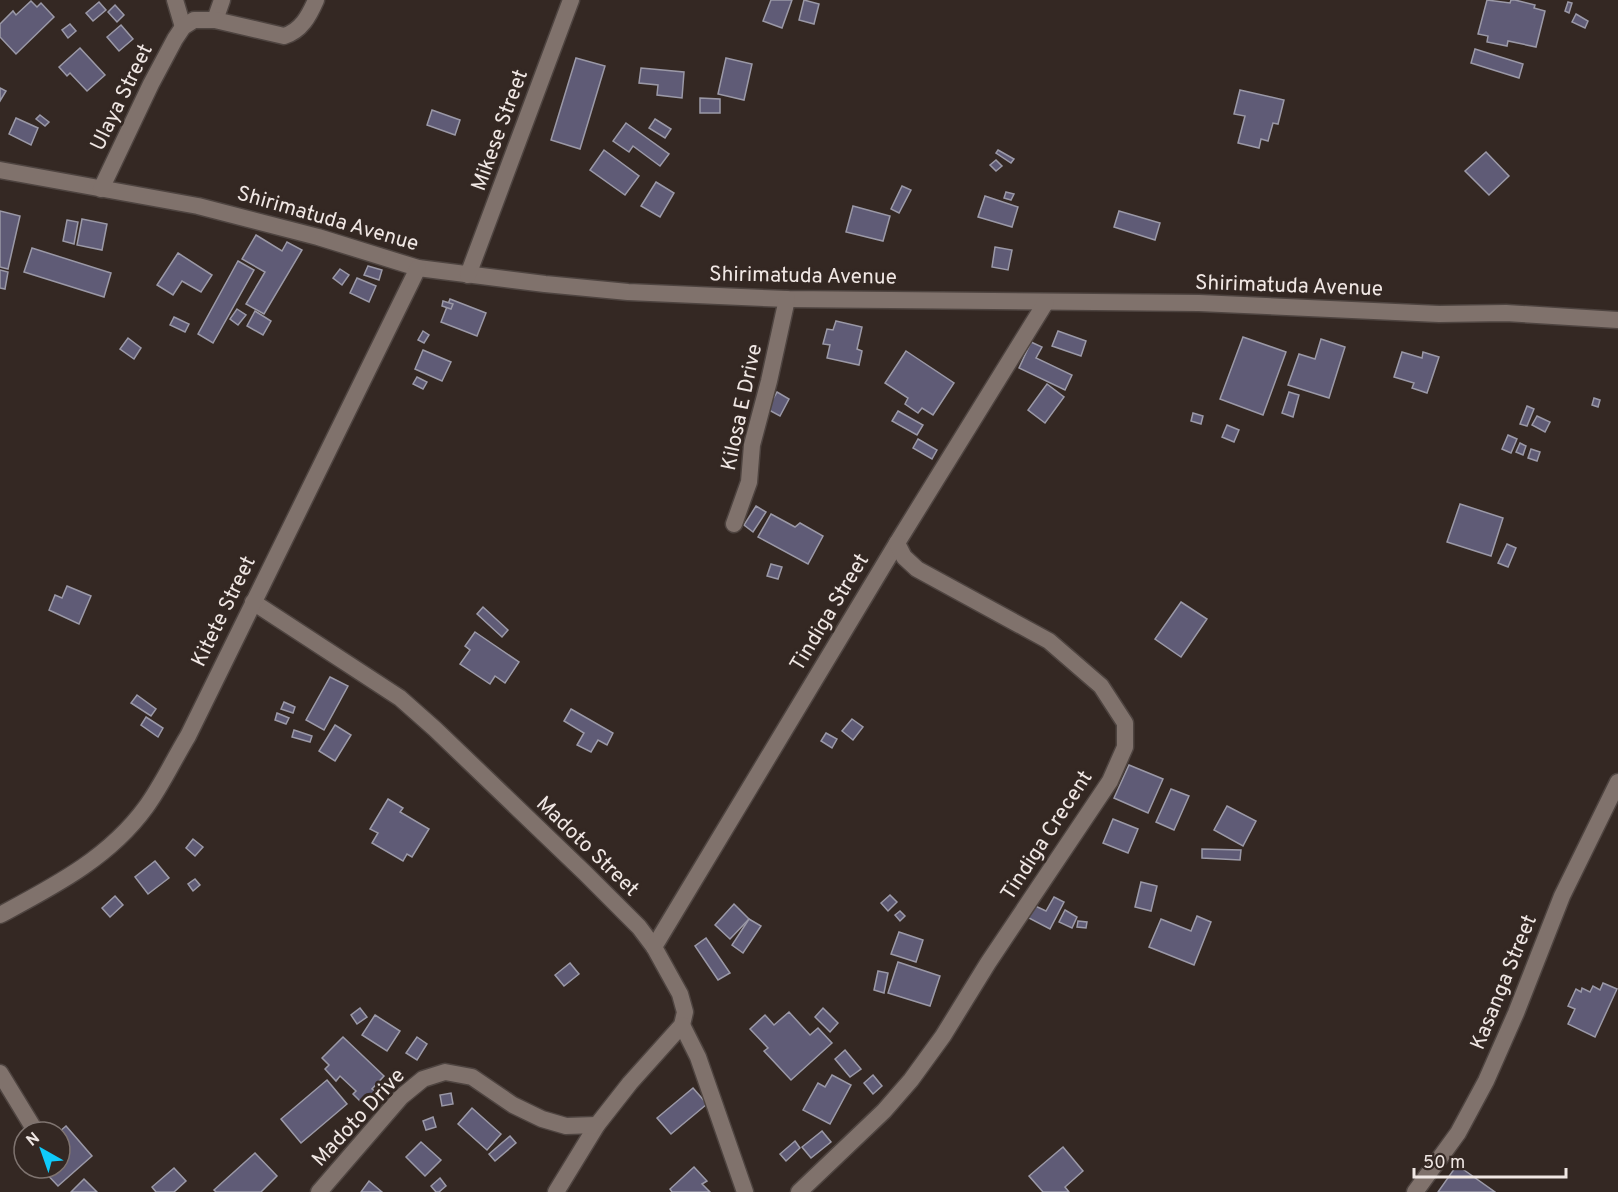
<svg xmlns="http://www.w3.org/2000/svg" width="1618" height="1192" viewBox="0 0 1618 1192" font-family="Overpass,sans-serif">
<rect width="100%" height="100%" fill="#342823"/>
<g fill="#5f5b76" stroke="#9b99a7" stroke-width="1.5">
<path d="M771 0H792L782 28 763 21Z"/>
<path d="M804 0 819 4 814 24 799 20Z"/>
<path d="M1487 0 1510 3 1511 0H1515L1535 5 1534 8 1545 11 1536 47 1508 41 1507 46 1487 42 1488 36 1478 34Z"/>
<path d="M31 1 37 7 41 3 54 17 16 54 0 37V24L13 11 16 15Z"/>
<path d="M99 2 106 10 93 21 86 13Z"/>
<path d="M1568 2 1572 3 1569 13 1565 11Z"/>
<path d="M115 5 124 15 117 22 108 12Z"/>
<path d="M1576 14 1588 21 1585 28 1572 22Z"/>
<path d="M70 24 76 31 68 38 62 30Z"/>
<path d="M121 25 133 39 119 51 107 37Z"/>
<path d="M80 48 105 75 87 91 70 73 67 76 59 67Z"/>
<path d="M1475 49 1523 64 1519 78 1471 63Z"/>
<path d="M576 58 605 66 580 149 551 140Z"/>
<path d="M726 58 752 64 744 100 718 94Z"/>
<path d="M641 68 684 72 682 98 657 95 658 85 639 83Z"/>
<path d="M0 88 6 91 0 101Z"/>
<path d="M1240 90 1284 100 1278 124 1273 123 1268 141 1261 139 1259 148 1238 143 1245 116 1234 114Z"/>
<path d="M700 98 720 99V113H700Z"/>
<path d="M432 110 460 120 455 135 427 125Z"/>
<path d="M40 115 49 122 45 126 36 119Z"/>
<path d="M16 118 38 128 31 145 9 134Z"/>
<path d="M655 119 671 129 665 138 649 128Z"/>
<path d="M626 123 669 154 660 166 633 146 629 152 613 141Z"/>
<path d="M604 150 639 176 625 195 590 170Z"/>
<path d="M998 150 1014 159 1011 163 996 153Z"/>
<path d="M1486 152 1509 176 1489 195 1465 171Z"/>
<path d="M996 160 1002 166 996 171 990 165Z"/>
<path d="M656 182 674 193 660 217 641 206Z"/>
<path d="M902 186 911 190 899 213 891 209Z"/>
<path d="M1006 192 1014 194 1011 200 1004 198Z"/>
<path d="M985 196 1018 207 1012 227 978 217Z"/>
<path d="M853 206 890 216 883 241 846 232Z"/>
<path d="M0 211 20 216 8 269 0 267Z"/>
<path d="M1119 211 1160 223 1155 240 1114 227Z"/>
<path d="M82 219 107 224 102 250 77 245Z"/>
<path d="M67 220 78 222 74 244 63 241Z"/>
<path d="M256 235 282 251 287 242 302 250 264 314 246 304 265 272 242 259Z"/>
<path d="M995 247 1012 250 1008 270 992 267Z"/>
<path d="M32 248 111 273 104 297 24 272Z"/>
<path d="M178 253 212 275 201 292 182 281 173 295 157 285Z"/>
<path d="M238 261 254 270 213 343 198 334Z"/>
<path d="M368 266 382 270 379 280 364 275Z"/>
<path d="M340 269 349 275 342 285 333 278Z"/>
<path d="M0 270 8 272 5 289 0 288Z"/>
<path d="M357 278 376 286 369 302 350 293Z"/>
<path d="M450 299 486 313 477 336 441 322Z"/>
<path d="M443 301 453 304 451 309 442 306Z"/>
<path d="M237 309 246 315 238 325 230 319Z"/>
<path d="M255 311 271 321 263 335 247 326Z"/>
<path d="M174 317 189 324 185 332 170 325Z"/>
<path d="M836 321 862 327 857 349 862 351 859 365 827 358 830 345 823 344 827 329 833 330Z"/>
<path d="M423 331 429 335 424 343 418 340Z"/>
<path d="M1058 331 1086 341 1081 356 1052 346Z"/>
<path d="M1243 337 1286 352 1263 415 1220 399Z"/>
<path d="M128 338 141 348 134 359 120 349Z"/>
<path d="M1321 339 1345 347 1329 398 1288 385 1299 354 1315 359Z"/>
<path d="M1031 342 1042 347 1036 358 1072 375 1065 390 1019 368Z"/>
<path d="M423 350 451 362 442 381 415 369Z"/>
<path d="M906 351 954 383 933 415 922 408 918 413 905 404 908 398 885 383Z"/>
<path d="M1402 352 1422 358 1423 352 1439 357 1427 393 1412 388 1414 383 1394 377Z"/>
<path d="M417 377 427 382 423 389 413 384Z"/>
<path d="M1047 384 1064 397 1045 423 1028 410Z"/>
<path d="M777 392 789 399 780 416 767 409Z"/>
<path d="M1289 392 1299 395 1293 417 1282 413Z"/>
<path d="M1594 398 1600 400 1598 407 1592 405Z"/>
<path d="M1527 406 1534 409 1527 426 1520 424Z"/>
<path d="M898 411 923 425 917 435 892 421Z"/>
<path d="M1193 413 1203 416 1201 424 1191 421Z"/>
<path d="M1537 416 1550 422 1545 432 1532 425Z"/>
<path d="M1227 425 1239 430 1234 442 1222 437Z"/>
<path d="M1508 435 1517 439 1511 453 1502 449Z"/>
<path d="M918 439 937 450 932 459 913 448Z"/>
<path d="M1520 443 1526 446 1523 455 1516 452Z"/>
<path d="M1531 449 1540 452 1537 461 1528 458Z"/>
<path d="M1460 504 1503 518 1491 556 1447 542Z"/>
<path d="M756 506 766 512 753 532 744 525Z"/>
<path d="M771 514 795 527 800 523 823 536 808 564 758 537Z"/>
<path d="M1507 544 1516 548 1508 567 1498 563Z"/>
<path d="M771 564 782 567 778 579 767 576Z"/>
<path d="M67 586 91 596 79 624 49 610 55 595 62 598Z"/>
<path d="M1181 602 1207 619 1181 657 1155 639Z"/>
<path d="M483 607 508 630 502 637 477 614Z"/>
<path d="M475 632 519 662 505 683 495 676 490 684 460 664 470 650 465 646Z"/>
<path d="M330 677 348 686 324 730 306 720Z"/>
<path d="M137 695 156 709 151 716 131 703Z"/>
<path d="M284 702 295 707 293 713 281 709Z"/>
<path d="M571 709 613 733 607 745 598 740 591 752 577 745 584 733 564 721Z"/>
<path d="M277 713 289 718 286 724 275 720Z"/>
<path d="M146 717 163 728 158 737 141 725Z"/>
<path d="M852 719 863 727 853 740 842 731Z"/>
<path d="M335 725 351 735 335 761 319 751Z"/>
<path d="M294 730 312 736 310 742 292 737Z"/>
<path d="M826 733 837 739 832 748 821 741Z"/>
<path d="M1129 765 1163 779 1148 813 1114 798Z"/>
<path d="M1171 789 1189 796 1174 830 1156 822Z"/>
<path d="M388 799 403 808 400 812 429 829 412 857 407 854 403 861 372 843 378 833 370 829Z"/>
<path d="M1227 806 1256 821 1243 846 1214 830Z"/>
<path d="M1113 819 1138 829 1128 853 1103 843Z"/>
<path d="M193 839 203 847 195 856 186 848Z"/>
<path d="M1202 849 1241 850 1240 860 1202 858Z"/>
<path d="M155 861 169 878 148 894 135 877Z"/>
<path d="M195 879 200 885 193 891 188 884Z"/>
<path d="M1141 882 1157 886 1151 911 1135 907Z"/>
<path d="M890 895 897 902 888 911 881 903Z"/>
<path d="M115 896 123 905 110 917 102 908Z"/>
<path d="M1054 897 1064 902 1050 929 1025 916 1031 904 1046 911Z"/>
<path d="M734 904 749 919 730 939 715 925Z"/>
<path d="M1065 910 1077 917 1072 928 1059 922Z"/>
<path d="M900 911 905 916 900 921 895 915Z"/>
<path d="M1197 916 1211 922 1194 965 1149 947 1161 919 1191 931Z"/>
<path d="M749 919 761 926 743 953 732 945Z"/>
<path d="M1078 921 1087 922 1086 928 1077 927Z"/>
<path d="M899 932 923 940 916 962 891 954Z"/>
<path d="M706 938 730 973 718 980 695 946Z"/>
<path d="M898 962 940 976 930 1006 888 993Z"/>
<path d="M570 963 579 974 564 986 555 975Z"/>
<path d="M878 971 888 973 884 993 874 990Z"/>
<path d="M1603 983 1617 989 1595 1037 1568 1024 1575 1009 1568 1006 1576 989 1581 992 1582 988 1590 992 1593 986 1600 990Z"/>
<path d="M360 1008 367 1017 357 1024 351 1015Z"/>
<path d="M823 1008 838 1023 830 1032 815 1017Z"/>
<path d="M789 1012 810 1035 818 1028 832 1043 791 1080 764 1051 768 1048 750 1029 765 1015 774 1025Z"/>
<path d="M375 1015 400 1031 387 1051 362 1035Z"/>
<path d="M343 1037 384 1076 372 1089 376 1092 364 1105 353 1094 356 1091 340 1076 336 1081 325 1069 329 1065 322 1058Z"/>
<path d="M417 1037 427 1044 417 1060 406 1053Z"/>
<path d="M845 1050 861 1069 850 1077 835 1059Z"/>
<path d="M832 1075 851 1085 830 1124 803 1110 818 1083 825 1087Z"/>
<path d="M873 1075 882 1086 873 1094 864 1083Z"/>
<path d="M327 1080 347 1104 301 1143 281 1119Z"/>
<path d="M693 1088 707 1104 671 1134 657 1118Z"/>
<path d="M451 1093 453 1104 442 1106 440 1095Z"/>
<path d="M472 1108 501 1134 487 1150 458 1124Z"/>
<path d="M433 1117 436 1127 426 1130 423 1121Z"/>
<path d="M66 1126 92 1156 58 1186 41 1168H60L59 1132Z"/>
<path d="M822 1131 831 1142 811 1158 802 1147Z"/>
<path d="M510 1136 516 1143 495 1161 489 1154Z"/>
<path d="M795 1141 800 1148 786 1161 780 1154Z"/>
<path d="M421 1142 441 1160 425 1176 406 1157Z"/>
<path d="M1063 1147 1083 1171 1065 1187 1069 1192H1043L1029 1176Z"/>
<path d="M255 1153 277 1176 261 1192H216L214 1190Z"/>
<path d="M1457 1165 1495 1192H1438Z"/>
<path d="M694 1167 707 1181 702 1184 710 1192H672L670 1189Z"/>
<path d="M174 1168 186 1181 174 1192H156L152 1187Z"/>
<path d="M440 1178 446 1186 439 1192H436L431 1186Z"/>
<path d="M84 1179 97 1192H71Z"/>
<path d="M369 1181 382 1192H361Z"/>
</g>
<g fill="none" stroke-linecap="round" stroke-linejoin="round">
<defs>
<g id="minor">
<path d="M175 0 183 27"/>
<path d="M215 20 222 0"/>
<path d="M0 170 198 206 318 237 418 268 545 284 628 292 787 299 1199 303 1439 314 1506 313 1618 320"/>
<path d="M101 189 151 84 175 39 183 27 194 20H215L284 36C301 31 309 16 316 0"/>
<path d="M468 275 571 0"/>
<path d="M734 524 749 482 752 445 769 381 787 299"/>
<path d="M253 602 400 698 435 729 585 873 639 927 654 947 680 994 685 1012 682 1025 630 1083 597 1125 556 1192"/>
<path d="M0 915C54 886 109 858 146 807 162 785 174 759 188 736L418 268"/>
<path d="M654 947 897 543 1046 302"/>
<path d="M682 1025 698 1057 745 1192"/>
<path d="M0 1073 36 1132"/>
<path d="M319 1192 401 1097 423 1079 445 1072 472 1077 513 1105 542 1119 566 1126 597 1125"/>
<path d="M799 1192 884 1111 911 1080 943 1036 988 963 1110 781 1125 747V723L1101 686 1049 641 917 569 904 557 897 543"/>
<path d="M1415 1192 1458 1133 1486 1081 1516 1013 1562 896 1618 782"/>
</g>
</defs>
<use href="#minor" stroke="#4e4440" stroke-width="19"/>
<use href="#minor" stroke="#80726c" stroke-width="16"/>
</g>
<g text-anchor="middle" stroke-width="6" stroke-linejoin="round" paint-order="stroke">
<g font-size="21" fill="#f0e7e4" stroke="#342823">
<text transform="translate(121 97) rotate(-64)" y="7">Ulaya Street</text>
<text transform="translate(499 130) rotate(-70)" y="7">Mikese Street</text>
<text transform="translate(328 218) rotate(16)" y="7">Shirimatuda Avenue</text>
<text transform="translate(803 275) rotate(1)" y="7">Shirimatuda Avenue</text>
<text transform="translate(1289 285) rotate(2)" y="7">Shirimatuda Avenue</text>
<text transform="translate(741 407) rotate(-78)" y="7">Kilosa E Drive</text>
<text transform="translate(223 611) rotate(-64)" y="7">Kitete Street</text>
<text transform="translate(829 612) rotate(-59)" y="7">Tindiga Street</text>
<text transform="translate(1046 835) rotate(-57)" y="7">Tindiga Crecent</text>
<text transform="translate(588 846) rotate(44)" y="7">Madoto Street</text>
<text transform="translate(1503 982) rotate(-68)" y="7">Kasanga Street</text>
<text transform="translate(358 1117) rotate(-47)" y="7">Madoto Drive</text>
</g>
</g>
<g transform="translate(42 1150) rotate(320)"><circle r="28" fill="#342823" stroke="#7f7470" stroke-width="1.5"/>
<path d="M0-4.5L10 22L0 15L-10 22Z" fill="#0fcafa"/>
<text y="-9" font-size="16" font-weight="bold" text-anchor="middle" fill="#f0e7e4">N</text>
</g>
<path d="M1414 1168v9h152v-9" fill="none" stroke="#f0e7e4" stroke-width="3"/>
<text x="1423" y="1168" font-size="18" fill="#f0e7e4" stroke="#342823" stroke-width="4.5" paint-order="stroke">50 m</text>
</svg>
